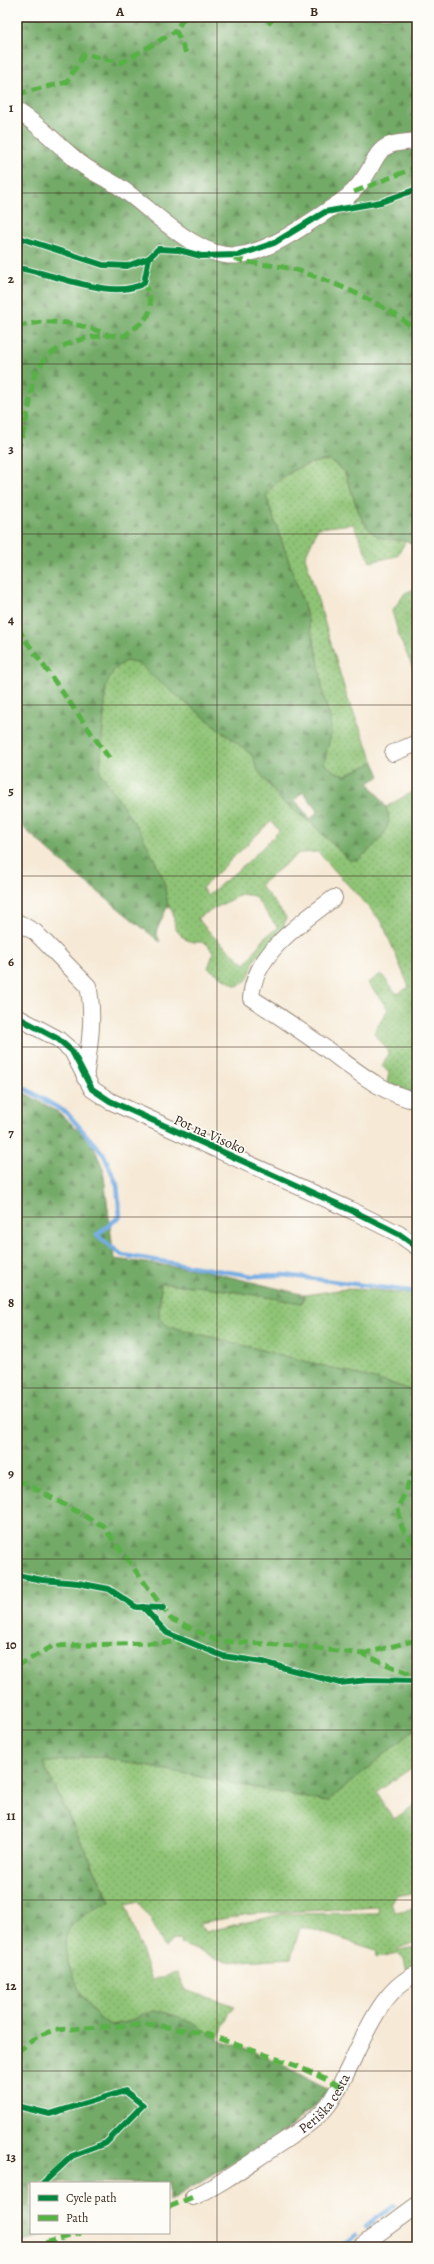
<svg xmlns="http://www.w3.org/2000/svg" width="434" height="2264" viewBox="0 0 434 2264" font-family="Alegreya,serif">
<defs>
<pattern id="grass-dots" width="8" height="8" patternUnits="userSpaceOnUse"><rect width="8" height="8" fill="#8fc476"/><path d="M2 2h.1M6 6h.1" fill="none" stroke="#769f60" stroke-width="1.8" stroke-linecap="round"/></pattern>
<pattern id="forest-firs" width="22" height="20" patternUnits="userSpaceOnUse"><rect width="22" height="20" fill="#73aa67"/><path d="M5 1l3.5 6h-7zM16 11l3.5 6h-7z" fill="#608b54"/></pattern>
</defs>
<rect width="100%" height="100%" fill="#fdfcf7"/>
<filter id="ink" filterUnits="userSpaceOnUse"><feTurbulence type="fractalNoise" baseFrequency=".025" numOctaves="2"/><feDisplacementMap in="SourceGraphic" scale="8" xChannelSelector="R" yChannelSelector="G"/><feConvolveMatrix kernelMatrix="1 2 1 2 8 2 1 2 1" color-interpolation-filters="sRGB"/></filter>
<filter id="wash" filterUnits="userSpaceOnUse"><feTurbulence type="fractalNoise" baseFrequency=".012" numOctaves="4" result="noise"/><feDisplacementMap in="SourceGraphic" scale="16" xChannelSelector="R" yChannelSelector="G"/><feGaussianBlur stdDeviation="0.9" result="paint"/><feColorMatrix in="noise" values="0 0 0 0 0 0 0 0 0 0 0 0 0 0 0 0 0 1.4 0 .05"/><feComposite in="paint" operator="in"/></filter>
<g filter="url(#wash)">
<rect width="100%" height="100%" fill="#f6e9d5"/>
<g fill="url(#grass-dots)" stroke="#65774a" fill-rule="evenodd">
<path d="M329 460C333 463 341 467 344 472 353 490 357 523 376 535 385 542 397 538 406 541L397 556 370 562 353 524 318 528 305 557 347 697 374 762 346 775 335 772 324 763 331 734 330 718 324 698 317 653 302 599 266 496C281 474 302 463 329 460Z"/>
<path d="M417 588V632L415 643 417 651V677L400 639 392 611 405 593Z"/>
<path d="M125 661 140 664 152 676 252 755C267 793 285 800 313 825 325 836 337 848 349 859L388 822 386 807 417 789V1084L414 1094 387 1083 389 1073 382 1066 389 1052 374 1033 388 1009 368 983 381 974 397 994 409 987 382 922 318 852 299 853 260 885 286 917C282 939 270 942 257 957 248 968 253 983 236 986L208 968 213 954C205 935 200 946 187 940 182 937 178 932 175 928L173 913 168 905 163 878 100 772 106 686 113 671ZM271 821 279 831 250 860 207 896 202 888ZM241 894 254 896 278 928 266 936 245 964 213 936 197 918Z"/>
<path d="M161 1283 213 1288 302 1303 305 1295 345 1289 376 1290 396 1293 417 1292V1393L394 1384 168 1326 159 1318Z"/>
<path d="M417 1727V1764L377 1792 393 1820 417 1803V1892L396 1896 391 1902 395 1912 417 1908V1942L398 1948 399 1950 417 1947V1968L407 1972 404 1959 398 1953 377 1957 376 1950 308 1928H300L291 1958 226 1962 179 1943 182 1940 173 1939 165 1948 151 1920 138 1902 126 1905 151 1980 177 1973 185 1990 235 2006 230 2012 218 2039 192 2023 167 2013 143 2014 128 2022 111 2025C107 2023 102 2020 98 2017 83 2003 58 1953 67 1933 74 1917 96 1909 110 1901L43 1763 96 1756 327 1802ZM378 1907 379 1913 282 1914 205 1932 199 1923 250 1914Z"/>
</g>
<g fill="url(#forest-firs)" stroke="#576a42" fill-rule="evenodd">
<path d="M17 17H417V547C401 535 388 544 376 535 357 522 353 490 344 472 341 467 333 463 329 460 302 463 281 473 266 496L302 599 317 653 324 698 330 718 331 734 324 763 335 772 346 775 374 762 380 776 369 783C374 791 381 798 385 806 399 828 371 848 358 860H349L313 825 281 800 258 771 252 755 152 676 140 664 125 661 113 671 106 686 100 772 143 836 163 878 168 905 156 932 160 942 72 871 17 822ZM303 792 318 811 310 819 295 800Z"/>
<path d="M17 1089 58 1112 91 1141 103 1168 114 1259 202 1270 305 1295 301 1303 213 1288 161 1283 159 1318 168 1326 394 1384 417 1393V1727L327 1802 96 1756 43 1763 110 1902C97 1907 73 1919 67 1934 59 1953 83 2004 98 2017 102 2020 107 2023 111 2025L128 2022 143 2014 154 2011 167 2013 192 2023 218 2039 265 2056 329 2089 316 2105 280 2135 169 2201V2183H31V2233H49L17 2244Z"/>
</g>
<g fill="none" stroke-linecap="round" stroke-linejoin="round">
<g stroke="#73ace3" stroke-width="4.5">
<path d="M17 1084 67 1113 104 1155 117 1185 120 1216 97 1235 122 1255 253 1276 284 1275 417 1292"/>
<path d="M366 2226 394 2206"/>
<path d="M341 2247 356 2235"/>
</g>
</g>
</g>
<g filter="url(#ink)">
<g fill="none" stroke-linecap="round" stroke-linejoin="round">
<defs>
<g id="minor">
<path d="M17 111C41 125 58 146 80 163 92 173 108 179 121 188 152 209 200 262 240 255 273 250 311 221 339 203 350 196 359 186 366 175 374 164 376 150 390 145 399 142 408 142 417 141"/>
<path d="M393 753 417 743"/>
<path d="M334 898C301 923 254 953 251 998 277 1014 301 1031 325 1048 354 1069 381 1093 417 1101"/>
<path d="M17 922 35 932 88 986C95 1015 89 1049 85 1078"/>
<path d="M17 1017 58 1039 72 1051 92 1089 110 1101 355 1212 399 1234 417 1247"/>
<path id="s1" d="M193 2197C222 2184 247 2165 273 2148 292 2135 314 2123 328 2105 356 2067 371 1993 417 1974"/>
<path d="M360 2247 417 2205"/>
</g>
</defs>
<use href="#minor" stroke="#988a7a" stroke-width="18"/>
<use href="#minor" stroke="#fff" stroke-width="16"/>
<g stroke="#57b245" stroke-width="5" stroke-dasharray="10 5" stroke-linecap="butt">
<path d="M184 17 176 31 187 55"/>
<path d="M268 24 275 17"/>
<path d="M17 94 67 82 84 54 121 63 176 31"/>
<path d="M354 192 417 167"/>
<path d="M234 258C253 265 269 264 288 268 322 276 394 307 417 332"/>
<path d="M17 327C48 317 79 323 109 335"/>
<path d="M17 452C22 438 26 422 29 408 31 397 31 384 35 374 49 342 93 333 124 336 149 318 158 312 144 283"/>
<path d="M17 628 109 758"/>
<path d="M417 1469 413 1472 398 1509 402 1528 417 1547"/>
<path d="M17 1482 25 1483 103 1526 171 1619 218 1641 295 1646 362 1654 417 1677"/>
<path d="M362 1654 417 1640"/>
<path d="M17 1666 53 1646 182 1642"/>
<path d="M17 2052 38 2036 54 2030 150 2024 206 2034 297 2066 340 2086"/>
<path d="M169 2207 193 2197"/>
<path d="M31 2247 81 2233"/>
</g>
<defs>
<g id="cycleway">
<path d="M17 237 103 265 127 266 149 258"/>
<path d="M17 268C51 272 113 302 144 283L149 258 158 249 179 250 201 256 239 255 274 243 325 212 381 202 417 189"/>
<path d="M17 1017 58 1039 72 1051 92 1089 110 1101 355 1212 399 1234 417 1247"/>
<path d="M17 1575 42 1580 78 1583 109 1589 136 1607 163 1608"/>
<path d="M143 1607 167 1633 223 1656 263 1662 340 1683 368 1680 417 1681"/>
<path d="M17 2106 50 2114 125 2091 143 2105 106 2143 72 2156 43 2183"/>
</g>
</defs>
<use href="#cycleway" stroke="#fdfcf7" stroke-width="8"/>
<use href="#cycleway" stroke="#00873e" stroke-width="6"/>
</g>
</g>
<path fill="none" stroke="#3b2a1e" stroke-width="1" stroke-opacity="0.55" d="M217 17V2247M17 193H417M17 364H417M17 534H417M17 705H417M17 876H417M17 1047H417M17 1217H417M17 1388H417M17 1559H417M17 1730H417M17 1900H417M17 2071H417"/>
<g text-anchor="middle" stroke-width="3" stroke-linejoin="round" paint-order="stroke">
<g font-size="14" fill="#3b2a1e" stroke="#fdfcf7">
<text transform="translate(210 1134) rotate(24)" y="5">Pot na Visoko</text>
<text dy="5" stroke="none"><textPath href="#s1" startOffset="163">Periška cesta</textPath></text>
</g>
</g>
<rect width="434" height="2264" fill="none" stroke="#fdfcf7" stroke-width="44"/>
<rect x="30" y="2182" width="140" height="52" fill="#fdfcf7" stroke="#afa8a0"/>
<rect x="38" y="2195" width="20" height="6" fill="#00873e" stroke="#afa8a0"/>
<text x="66" y="2202" font-size="12" fill="#3b2a1e">Cycle path</text>
<rect x="38" y="2215" width="20" height="6" fill="#57b245" stroke="#afa8a0"/>
<text x="66" y="2222" font-size="12" fill="#3b2a1e">Path</text>
<rect x="22" y="22" width="390" height="2220" fill="none" stroke="#3b2a1e" stroke-width="1.5"/>
<g font-size="13" text-anchor="middle" font-weight="bold" fill="#3b2a1e">
<text x="120" y="16">A</text>
<text x="314" y="16">B</text>
<text x="11" y="112">1</text>
<text x="11" y="283">2</text>
<text x="11" y="453">3</text>
<text x="11" y="624">4</text>
<text x="11" y="795">5</text>
<text x="11" y="966">6</text>
<text x="11" y="1137">7</text>
<text x="11" y="1307">8</text>
<text x="11" y="1478">9</text>
<text x="11" y="1649">10</text>
<text x="11" y="1820">11</text>
<text x="11" y="1990">12</text>
<text x="11" y="2161">13</text>
</g>
</svg>
